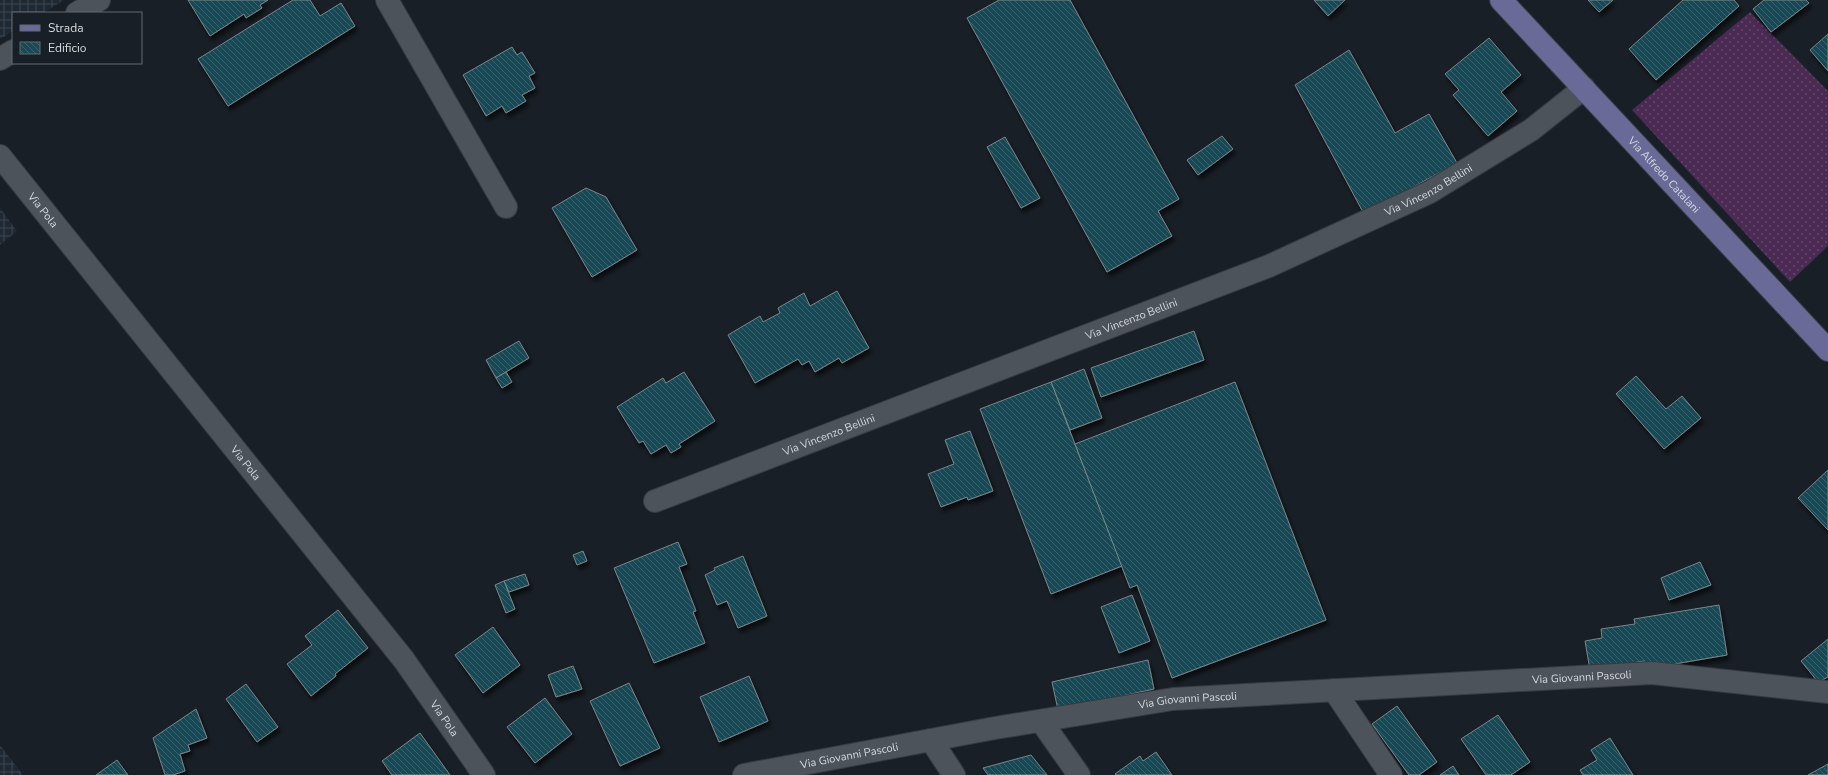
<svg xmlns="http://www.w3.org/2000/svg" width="1828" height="775" viewBox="0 0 1828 775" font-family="'Nunito Sans',sans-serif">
<defs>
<pattern id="industrial-grid" width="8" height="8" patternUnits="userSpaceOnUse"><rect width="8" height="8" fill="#1e2934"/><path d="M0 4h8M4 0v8" fill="none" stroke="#3e4751"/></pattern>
<pattern id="grass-dots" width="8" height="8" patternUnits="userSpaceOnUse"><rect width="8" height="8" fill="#4b2a54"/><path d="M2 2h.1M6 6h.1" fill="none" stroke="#64486c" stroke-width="1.8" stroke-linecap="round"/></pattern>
<pattern id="building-back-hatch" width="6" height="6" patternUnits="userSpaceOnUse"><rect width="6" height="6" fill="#184955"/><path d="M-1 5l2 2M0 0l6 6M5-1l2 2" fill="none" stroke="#39636d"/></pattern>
<filter id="shadow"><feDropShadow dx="2.5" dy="4.5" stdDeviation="2" flood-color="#0009"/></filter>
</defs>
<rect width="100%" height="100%" fill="#191f26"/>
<g fill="url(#industrial-grid)">
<path d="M0 0H64L43 13H13V31L0 39Z"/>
<path d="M0 208 17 231 0 245Z"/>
<path d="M0 745 23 775H0Z"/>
</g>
<path fill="url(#grass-dots)" d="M1750 12 1828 91V246L1790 282 1632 110Z"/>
<g fill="url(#building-back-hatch)" stroke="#798689" filter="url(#shadow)">
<path d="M188 0H268L260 5 262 8 246 18 244 14 210 36Z"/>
<path d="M293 0H310L320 16 341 3 355 26 228 106 198 59Z"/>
<path d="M999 0H1070L1179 199 1158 211 1172 236 1107 272 967 18Z"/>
<path d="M1314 0H1345L1328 16Z"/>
<path d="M1588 0H1613L1599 12Z"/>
<path d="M1683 0H1734L1739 6 1656 80 1629 49Z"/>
<path d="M1764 0H1806L1809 3 1771 32 1753 9Z"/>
<path d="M1828 34V71L1810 50Z"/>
<path d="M1489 38 1521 75 1501 92 1517 111 1488 136 1453 95 1459 90 1445 74Z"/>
<path d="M512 47 517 55 522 52 535 73 529 76 535 88 522 95 526 101 506 113 502 106 486 116 463 75Z"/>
<path d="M1349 50 1395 133 1429 114 1457 163 1364 214 1295 85Z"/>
<path d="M1222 136 1233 149 1198 175 1187 160Z"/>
<path d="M1005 137 1040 198 1021 208 987 147Z"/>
<path d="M586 188 606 197 637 250 592 277 552 208Z"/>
<path d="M837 291 869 348 842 363 839 358 815 372 809 361 802 365 798 359 755 383 728 335 760 316 763 322 780 313 778 308 804 293 810 306Z"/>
<path d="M1194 331 1204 360 1101 397 1091 368Z"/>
<path d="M519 341 529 358 496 378 486 360Z"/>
<path d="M1084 369 1102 418 1070 430 1051 382Z"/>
<path d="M506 372 512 382 502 388 496 378Z"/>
<path d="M684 372 715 421 679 444 681 447 671 453 666 445 651 454 643 441 639 443 617 407 663 378 666 383Z"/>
<path d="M1636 376 1666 409 1682 396 1701 418 1664 449 1616 394Z"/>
<path d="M1051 382 1122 566 1051 594 980 409Z"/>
<path d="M1235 382 1326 620 1172 678 1137 585 1130 588 1075 444Z"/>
<path d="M970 431 993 491 968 500 967 497 941 507 928 474 954 464 945 440Z"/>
<path d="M1828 470V530L1798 498Z"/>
<path d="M678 542 687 564 679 567 696 611 693 612 705 643 654 663 614 568Z"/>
<path d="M583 551 587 561 577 565 573 555Z"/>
<path d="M743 556 767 616 738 628 727 601 717 605 705 575 715 570 714 568Z"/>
<path d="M1700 562 1711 585 1669 600 1661 578Z"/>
<path d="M525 574 529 585 509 592 504 581Z"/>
<path d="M504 581 515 609 506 613 495 585Z"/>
<path d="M1132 595 1150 641 1119 653 1101 607Z"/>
<path d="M1719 605 1727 655 1645 669 1644 661 1590 670 1585 641 1602 638 1601 629 1635 624 1634 619Z"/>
<path d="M338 610 368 648 335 674 336 676 311 696 287 664 312 645 305 636Z"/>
<path d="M493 627 520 665 483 693 455 655Z"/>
<path d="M1828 639V677L1818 682 1801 661Z"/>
<path d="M1148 660 1154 689 1058 710 1052 682Z"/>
<path d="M573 666 582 689 556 697 548 675Z"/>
<path d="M749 676 768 721 719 742 700 697Z"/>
<path d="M629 683 660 748 620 766 590 701Z"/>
<path d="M246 684 278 727 257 742 226 699Z"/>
<path d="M545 698 572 734 535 763 507 727Z"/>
<path d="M1397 706 1437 762 1419 775H1409L1372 724Z"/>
<path d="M196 709 207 738 188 745 190 751 180 754 185 771 173 775H165L153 738Z"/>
<path d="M1498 715 1530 762 1511 775H1486L1461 739Z"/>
<path d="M420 733 450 775H392L382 761Z"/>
<path d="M1610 738 1633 775H1583L1580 770 1597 760 1591 750Z"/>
<path d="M1156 752 1172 775H1116L1115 774 1140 756 1143 761Z"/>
<path d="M1031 755 1047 775H988L983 768Z"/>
<path d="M117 760 128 775H96Z"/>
<path d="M1828 764V775H1808Z"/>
<path d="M1453 766 1459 775H1440Z"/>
</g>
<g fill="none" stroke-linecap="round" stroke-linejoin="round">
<defs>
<g id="minor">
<path d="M387 0 506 207"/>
<path d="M77 13 99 0"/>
<path d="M0 59 13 51"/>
<path id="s1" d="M0 156 404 660 484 775"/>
<path id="s2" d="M655 501 1269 266 1430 192 1531 130 1584 88"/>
<path d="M1334 690 1391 775"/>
<path d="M1041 721 1079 775"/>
<path d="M931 740 954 775"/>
<path id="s3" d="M744 775 995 728 1173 699 1652 673 1828 692"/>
</g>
<g id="major">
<path id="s4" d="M1501 0 1828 350"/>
</g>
</defs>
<use href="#minor" stroke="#373b41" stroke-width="24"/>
<use href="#major" stroke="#373b41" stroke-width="24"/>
<use href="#minor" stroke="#4c535b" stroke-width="22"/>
<use href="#major" stroke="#696a97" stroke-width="22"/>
</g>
<g text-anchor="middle" stroke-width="3" stroke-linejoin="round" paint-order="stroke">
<g font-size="11" fill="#d5dade" stroke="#191f26">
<text dy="4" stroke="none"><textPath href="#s4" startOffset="239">Via Alfredo Catalani</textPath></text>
<text dy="4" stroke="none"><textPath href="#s2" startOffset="834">Via Vincenzo Bellini</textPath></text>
<text dy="4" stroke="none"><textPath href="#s1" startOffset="69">Via Pola</textPath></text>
<text dy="4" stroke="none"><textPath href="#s2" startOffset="510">Via Vincenzo Bellini</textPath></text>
<text dy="4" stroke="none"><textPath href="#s2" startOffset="186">Via Vincenzo Bellini</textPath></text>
<text dy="4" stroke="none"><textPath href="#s1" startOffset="393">Via Pola</textPath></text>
<text dy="4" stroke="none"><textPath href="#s3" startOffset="845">Via Giovanni Pascoli</textPath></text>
<text dy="4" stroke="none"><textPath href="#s3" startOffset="450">Via Giovanni Pascoli</textPath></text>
<text dy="4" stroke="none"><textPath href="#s1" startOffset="717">Via Pola</textPath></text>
<text dy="4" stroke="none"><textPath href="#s3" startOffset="107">Via Giovanni Pascoli</textPath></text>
</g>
</g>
<rect x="12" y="12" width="130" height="52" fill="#191f26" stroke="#646a70"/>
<rect x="20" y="25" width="20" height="6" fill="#696a97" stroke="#646a70"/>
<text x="48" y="32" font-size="12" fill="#d5dade">Strada</text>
<rect x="20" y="42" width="20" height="12" fill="url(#building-back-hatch)" stroke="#646a70"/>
<text x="48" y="52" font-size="12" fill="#d5dade">Edificio</text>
</svg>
